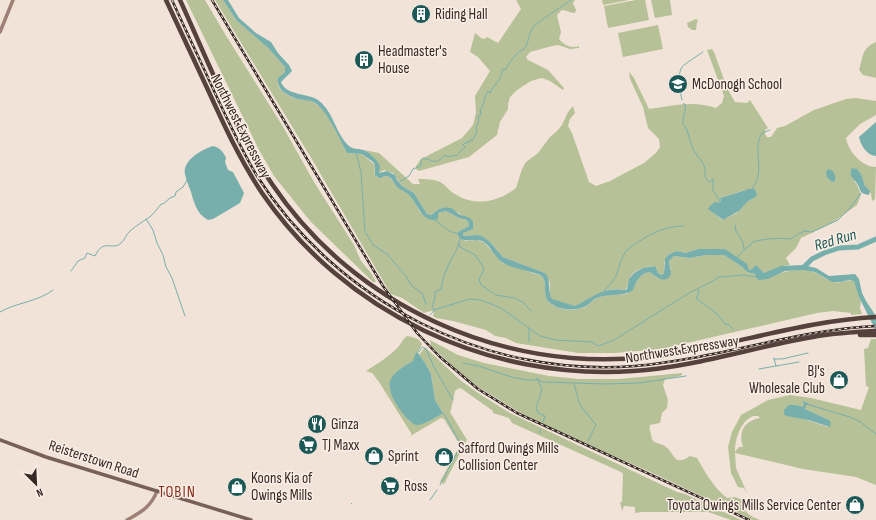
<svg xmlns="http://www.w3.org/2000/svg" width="876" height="520" viewBox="0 0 876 520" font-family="'Sofia Sans Condensed',sans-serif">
<rect width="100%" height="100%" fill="#f2e3d8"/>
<g fill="#b7c198" fill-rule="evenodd">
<path d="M186 0H205L225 34 282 125 314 182 354 245 361 261 371 273 376 282H373L311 222 274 176 259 150Z"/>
<path d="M215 0H223L237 21 268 48 285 67V72C269 85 283 94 297 99 301 100 305 99 309 100 313 102 317 104 320 107 330 116 340 140 347 153L362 154 375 165C375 170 373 173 377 177L387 176 390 178 401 190 410 195 420 212 430 219 438 217V213L446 211 459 218 467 220 469 224V226L458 232 461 239 467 241 476 240 484 242 502 263 542 276C548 284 542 296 549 302 558 311 577 312 587 306 592 303 594 298 600 297 609 294 618 295 627 294 629 292 633 289 634 287 638 279 641 273 650 272L657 278 671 270 669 261 674 256 690 258 706 255H724L741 266 747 272 755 274 760 279C771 279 779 272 790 271 798 270 806 268 814 272 821 275 826 280 834 282 842 284 846 279 855 281L861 301 860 308 862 314 851 315V313L833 311 817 313 661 349 615 353H578L516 343 506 338 495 336 486 330 453 321 436 318 433 316 434 312 431 311 424 313 402 298 391 294 389 291 310 156Z"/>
<path d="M516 0H575L573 3 576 10 575 13C570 13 566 10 562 10L557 15 561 32 559 39C564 45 571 49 579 46V48L570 49 558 45 552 46 530 52 526 57 528 60 548 70 564 88 563 90 550 81 542 78 531 81 517 90 510 97 508 104V109L500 122 497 135 469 157 419 171 416 169V166L421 159 462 138 473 125 476 113 475 96 490 71 478 57 470 52 475 33 481 38 485 39 487 37 498 43 521 9Z"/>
<path d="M602 0H629L603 5Z"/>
<path d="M636 0H645L649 20 608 28 604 6Z"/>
<path d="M651 0H670L672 15 655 18Z"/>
<path d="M696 19 698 20 697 23 696 30H692L688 27 687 23Z"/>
<path d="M658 25 663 49 623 57 618 33Z"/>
<path d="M876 42V78L863 75 859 70C864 55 861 49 876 42Z"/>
<path d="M712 49 714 52 727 88 735 102 747 103 750 100 768 128 765 130V134L767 137H771L777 128 785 126 814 110 846 99 856 98 876 101V115L860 124 846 138C848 151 862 167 876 167L875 199 872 201 871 194 865 186 859 171 854 181 857 184 861 195 857 205 832 223 801 238 796 248 786 258 790 265C778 266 774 272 764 273L758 268 749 270C744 259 736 260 729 252L713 249H698L686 253 676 251 668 255 664 263V273L662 275 658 273 653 266C645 268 634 269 630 278 628 282 628 287 625 290 607 285 591 298 575 306L554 301 550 297V283L545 273 503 257 490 242 477 235 463 236 462 235V233L472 229 473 224C461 214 445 199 431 215L427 214 414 193 402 186 393 173 384 170 379 173C380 163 372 155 364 150L379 153 413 184H420L418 179C425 179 433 179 440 182 446 185 449 191 455 194 475 207 498 202 516 188L522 169 526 162 538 153 550 137 557 131 562 125 568 112 573 106 575 113 570 119 568 126 572 133 589 182 596 186 610 181 644 163 656 153 660 147 659 139 648 128 643 107 630 79 629 72 634 78 649 109C672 106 694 100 716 108L722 103 724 96 707 50ZM745 190 757 196 747 202 737 213 722 220 709 209 721 203 720 198Z"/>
<path d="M407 336C413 337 419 338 422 344L418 353 416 352 414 361C377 379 391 395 409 421 418 429 434 419 443 413L435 400 431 374 425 363 419 355 425 347 460 380 481 395 510 413 677 492 685 494 741 520H731L708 512H642L635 513V507L624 506 622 511 620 502H622L623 474 621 472 512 423 509 418 493 413V411L462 389 459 388 455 391 451 410 450 412 467 440 444 484 440 482 460 445 444 419 441 418 412 435V438L411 433 379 382 372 373 366 371C377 364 390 356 399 346 402 342 403 339 407 336Z"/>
<path d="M871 339H876V485L856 477 803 469 735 453 736 468 747 493 746 492 744 488 738 487 731 473 728 447 732 432 741 415 768 400 790 395 811 398 861 410 869 387 866 386 864 349 868 348ZM796 405 802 408 805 407V409L827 419 828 427 801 418ZM753 416H758L760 418C744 421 738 432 743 447H739L735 452C735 439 740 422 753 416Z"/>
<path d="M430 340 458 355 484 363 549 376 579 379H619L682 373V375L680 376 665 379 663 385 668 400 667 408 662 413 660 423 650 425C649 429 650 430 651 434 652 446 659 441 666 447 675 454 674 467 690 456L697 458C705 472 714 488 727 498L735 497 743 500C744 513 748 515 760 520H753L740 514 646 470 574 439 519 412 478 387 454 367 431 346Z"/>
</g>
<g fill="#77afad">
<path d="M223 0H228L239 18 256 33 271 42 278 53 289 65 292 71 281 82C286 96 308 93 318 100 334 112 335 133 349 146 354 150 358 148 363 150 368 151 379 161 380 167 380 169 379 171 379 173L387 171 395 175 397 180 402 186 414 193 427 214 431 215C437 209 443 206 451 208 455 210 456 212 459 214 465 217 470 216 473 222V229L463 233V236L477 235 482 236 490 242 503 257 545 273C552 281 547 291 552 299L575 306C592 297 605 286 625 290L627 289 629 279 634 273 643 268 655 266 658 273 662 275 664 273 665 259 668 255 676 251 686 253 698 249H725L747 264 749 270 752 269 756 265 764 273 781 266 803 265 816 268 829 276 855 274 859 279 862 293 866 301 876 316V331L859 297 854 281 849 280 841 282H832L815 272 804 270 785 271 768 279 758 280 755 274 747 272 741 266 724 255H706L690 258 674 256 669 261 671 273C668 285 656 278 650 272 640 273 636 282 633 290 627 296 609 294 600 297 594 298 592 302 588 305 577 312 559 311 549 302 542 296 548 284 542 276 530 270 515 270 503 263 495 258 491 247 484 242 477 237 457 246 458 232L469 226V224L467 220 459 218 446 211 438 213V219C424 225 417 204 410 196 407 192 401 191 397 187 394 183 391 176 386 176 383 176 382 178 379 178L375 175V165L373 162 362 154 347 153C340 140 327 110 315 103 309 99 303 101 297 99 287 95 276 90 278 78L285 72V67L268 48 237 21Z"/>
<path d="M876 122V156C867 156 860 144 859 137Z"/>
<path d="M213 146C220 148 223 151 226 158L225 162 228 170 233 172 244 193 240 203 213 219 208 220C197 214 194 203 191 192 189 186 186 180 185 174 182 160 203 149 213 146Z"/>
<path d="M852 168 857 169 861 174 865 186 870 191 869 195C857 193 862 189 856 182 852 178 849 175 852 168Z"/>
<path d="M828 169 831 170C835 173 837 178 834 182L831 181 827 177 826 172Z"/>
<path d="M749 189H754L756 191 757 196 747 202 739 211 723 220 708 209 710 206 715 202 721 203 720 198Z"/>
<path d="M416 352 418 353 425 363 431 374 435 400 443 413C436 418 425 424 417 425 409 425 393 401 391 393 390 389 389 384 390 381 393 372 406 365 413 361Z"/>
<path d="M802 401 810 404 806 405 805 409 827 419 831 422 830 427 808 420 787 416 784 415V410L789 405H796L803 407 804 404Z"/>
</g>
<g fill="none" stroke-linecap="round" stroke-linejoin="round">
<g stroke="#77afad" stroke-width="1">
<path d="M682 100C680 91 677 74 682 67 684 64 699 55 703 52"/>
<path d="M683 104H685C687 111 682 116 683 123 684 127 684 124 686 128 689 134 690 143 693 149 696 155 704 162 705 169 705 175 704 177 709 182L713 179V190L721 203"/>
<path d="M356 154 358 160 361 173 365 231"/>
<path d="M399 182 409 176 413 169 421 166V160L423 158C435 161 435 165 445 155L448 157 454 155 456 156 465 147 463 145 465 143 470 142V140H473L477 131 476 127 479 121 478 116 481 114 480 111C484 105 484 97 488 91L490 93C493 85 502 80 502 70L506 69C508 63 518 51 524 49 529 43 528 36 532 29 535 23 563 6 571 0"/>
<path d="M752 189C767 169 751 151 762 133L770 130"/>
<path d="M146 219 153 230 157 243 163 255 166 267 172 278 185 316"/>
<path d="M435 220 449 231 459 234"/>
<path d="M735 225 736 231 743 242 744 249"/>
<path d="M366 233 373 245 387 254 406 276 412 286 422 293 426 304"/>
<path d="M460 239C459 242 458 247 456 251 449 262 443 276 441 289L435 292V298L432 307 434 310 463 301 469 299 481 300 501 308 540 336 556 340 592 342 598 346 614 340 689 293 713 281 719 277 743 275 757 277"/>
<path d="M459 244 460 247 475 255 482 265 484 269 483 272 479 279 481 285 496 295 515 298 524 303 531 311"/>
<path d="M737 258C741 251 748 248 753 242 767 238 777 238 791 239L798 234 805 231 812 232 838 220 850 208 861 193"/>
<path d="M71 271 78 261 85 258 87 253 95 256C103 238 113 251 121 243 125 240 126 234 130 231 137 225 144 221 151 216 155 212 158 208 161 204H163L170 198 175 196 176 192 183 187 187 180"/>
<path d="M698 290 699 293 696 298 718 315 725 324H728L733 329"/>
<path d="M604 291C608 287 613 282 616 276 619 268 621 257 627 250 644 237 662 226 684 226"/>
<path d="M0 312C15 303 40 301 53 290"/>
<path d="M430 315 434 311"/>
<path d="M529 328V342"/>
<path d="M419 352 422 347 426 349 434 367 453 400"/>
<path d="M774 358 776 366"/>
<path d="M774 359H782L808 353"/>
<path d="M463 363C468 364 474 365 479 366 492 370 525 384 537 379L543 382 605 384 639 383 686 376"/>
<path d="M759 369 799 362"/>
<path d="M537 378 542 389 536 408 538 413 545 416 543 422"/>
<path d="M574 384 580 405 596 425 588 441"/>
<path d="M806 404 850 417 859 421 876 434"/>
<path d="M540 433V430"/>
<path d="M440 485 461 445 446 417 443 413"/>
<path d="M430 500 437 490"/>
<path d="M351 504 352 503"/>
</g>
<path stroke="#77afad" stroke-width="5" d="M804 267 812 259 824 253 839 248 858 247 876 239"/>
<g stroke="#9e8076" stroke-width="3.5">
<path d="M0 32 13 0"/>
<path d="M127 520C141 512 151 507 157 491"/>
</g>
<path stroke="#785f57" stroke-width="3.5" d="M0 440 46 457 251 520"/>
<g stroke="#56423d" stroke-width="4.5">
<path d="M166 0C180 30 194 60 208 90 224 125 240 160 262 193 344 313 489 381 633 371 696 367 756 346 818 336 837 333 857 332 876 331"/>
<path d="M180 0C208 61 234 129 272 184 354 306 502 373 647 357 724 349 798 321 876 317"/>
<path d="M860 335H876"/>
</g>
<defs>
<g id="rail">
<path d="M172 0C186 31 201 62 215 93 228 121 241 149 257 176 338 302 485 378 635 366 717 359 794 330 876 326"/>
<path d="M212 0 383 286 417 333 440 357 478 389 517 413 749 520"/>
</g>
</defs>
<use href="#rail" stroke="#352926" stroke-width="2.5"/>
<use href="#rail" stroke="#faeee5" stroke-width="1" stroke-dasharray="3" stroke-linecap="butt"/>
</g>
<defs>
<symbol id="building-disc" viewBox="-11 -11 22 22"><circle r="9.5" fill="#1b5856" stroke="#faeee5"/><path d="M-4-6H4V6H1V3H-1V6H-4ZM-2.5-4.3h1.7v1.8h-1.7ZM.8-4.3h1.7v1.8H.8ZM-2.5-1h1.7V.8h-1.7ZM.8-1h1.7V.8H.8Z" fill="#fff"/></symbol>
<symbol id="school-disc" viewBox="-11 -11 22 22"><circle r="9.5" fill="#1b5856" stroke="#faeee5"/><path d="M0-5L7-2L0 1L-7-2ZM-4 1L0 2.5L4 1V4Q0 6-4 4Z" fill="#fff"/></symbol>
<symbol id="shop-disc" viewBox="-11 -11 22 22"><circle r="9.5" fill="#1b5856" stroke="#faeee5"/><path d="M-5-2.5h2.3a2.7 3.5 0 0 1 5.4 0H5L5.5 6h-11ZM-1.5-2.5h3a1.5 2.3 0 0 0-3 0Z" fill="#fff"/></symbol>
<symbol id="restaurant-disc" viewBox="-11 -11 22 22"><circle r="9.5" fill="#1b5856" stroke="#faeee5"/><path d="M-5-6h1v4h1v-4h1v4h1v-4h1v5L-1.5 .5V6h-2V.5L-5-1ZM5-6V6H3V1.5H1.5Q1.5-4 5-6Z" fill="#fff"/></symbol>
<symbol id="supermarket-disc" viewBox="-11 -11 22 22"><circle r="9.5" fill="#1b5856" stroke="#faeee5"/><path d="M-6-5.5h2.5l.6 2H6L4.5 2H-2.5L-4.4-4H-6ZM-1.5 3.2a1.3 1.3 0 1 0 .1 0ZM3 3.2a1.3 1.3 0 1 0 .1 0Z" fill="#fff"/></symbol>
</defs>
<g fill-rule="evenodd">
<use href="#building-disc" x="410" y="3" width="22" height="22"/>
<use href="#building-disc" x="353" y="49" width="22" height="22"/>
<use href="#school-disc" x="667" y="73" width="22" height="22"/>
<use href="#shop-disc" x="828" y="369" width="22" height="22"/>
<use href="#restaurant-disc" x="306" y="413" width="22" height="22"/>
<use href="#supermarket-disc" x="297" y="434" width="22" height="22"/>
<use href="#shop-disc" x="363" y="445" width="22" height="22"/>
<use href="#shop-disc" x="433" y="446" width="22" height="22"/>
<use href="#supermarket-disc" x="379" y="475" width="22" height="22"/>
<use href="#shop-disc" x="226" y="476" width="22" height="22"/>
<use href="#shop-disc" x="844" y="494" width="22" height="22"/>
</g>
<g text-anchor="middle" stroke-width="3" stroke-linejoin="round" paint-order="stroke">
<g font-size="15" fill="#352926" stroke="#faeee5" text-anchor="start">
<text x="435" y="19">Riding Hall</text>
<text x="378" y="56">Headmaster's<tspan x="378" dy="17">House</tspan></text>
<text x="692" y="89">McDonogh School</text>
<text x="825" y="376" text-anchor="end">BJ's<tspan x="825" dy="17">Wholesale Club</tspan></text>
<text x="331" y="429">Ginza</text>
<text x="322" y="450">TJ Maxx</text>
<text x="458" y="453">Safford Owings Mills<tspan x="458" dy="17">Collision Center</tspan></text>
<text x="388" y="461">Sprint</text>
<text x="251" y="483">Koons Kia of<tspan x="251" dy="17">Owings Mills</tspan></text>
<text x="404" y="491">Ross</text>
<text x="841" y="510" text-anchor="end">Toyota Owings Mills Service Center</text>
</g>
<g font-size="15" fill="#352926" stroke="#faeee5">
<text transform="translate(241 126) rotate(63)" y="5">Northwest Expressway</text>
<text transform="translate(682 349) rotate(-9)" y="5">Northwest Expressway</text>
<text transform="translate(94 459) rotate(18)" y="5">Reisterstown Road</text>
</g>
<g font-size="16" font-style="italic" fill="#1b5856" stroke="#faeee5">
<text transform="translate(835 239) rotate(-16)" y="6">Red Run</text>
</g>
<g font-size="16" letter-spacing="1" fill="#862c1d" stroke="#faeee5">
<text x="177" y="497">TOBIN</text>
</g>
</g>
<g transform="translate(36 484) rotate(156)" stroke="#faeee5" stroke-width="3" paint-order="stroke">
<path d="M0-3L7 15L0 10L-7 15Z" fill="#352926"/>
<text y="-6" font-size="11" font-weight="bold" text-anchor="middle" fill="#352926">N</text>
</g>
</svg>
